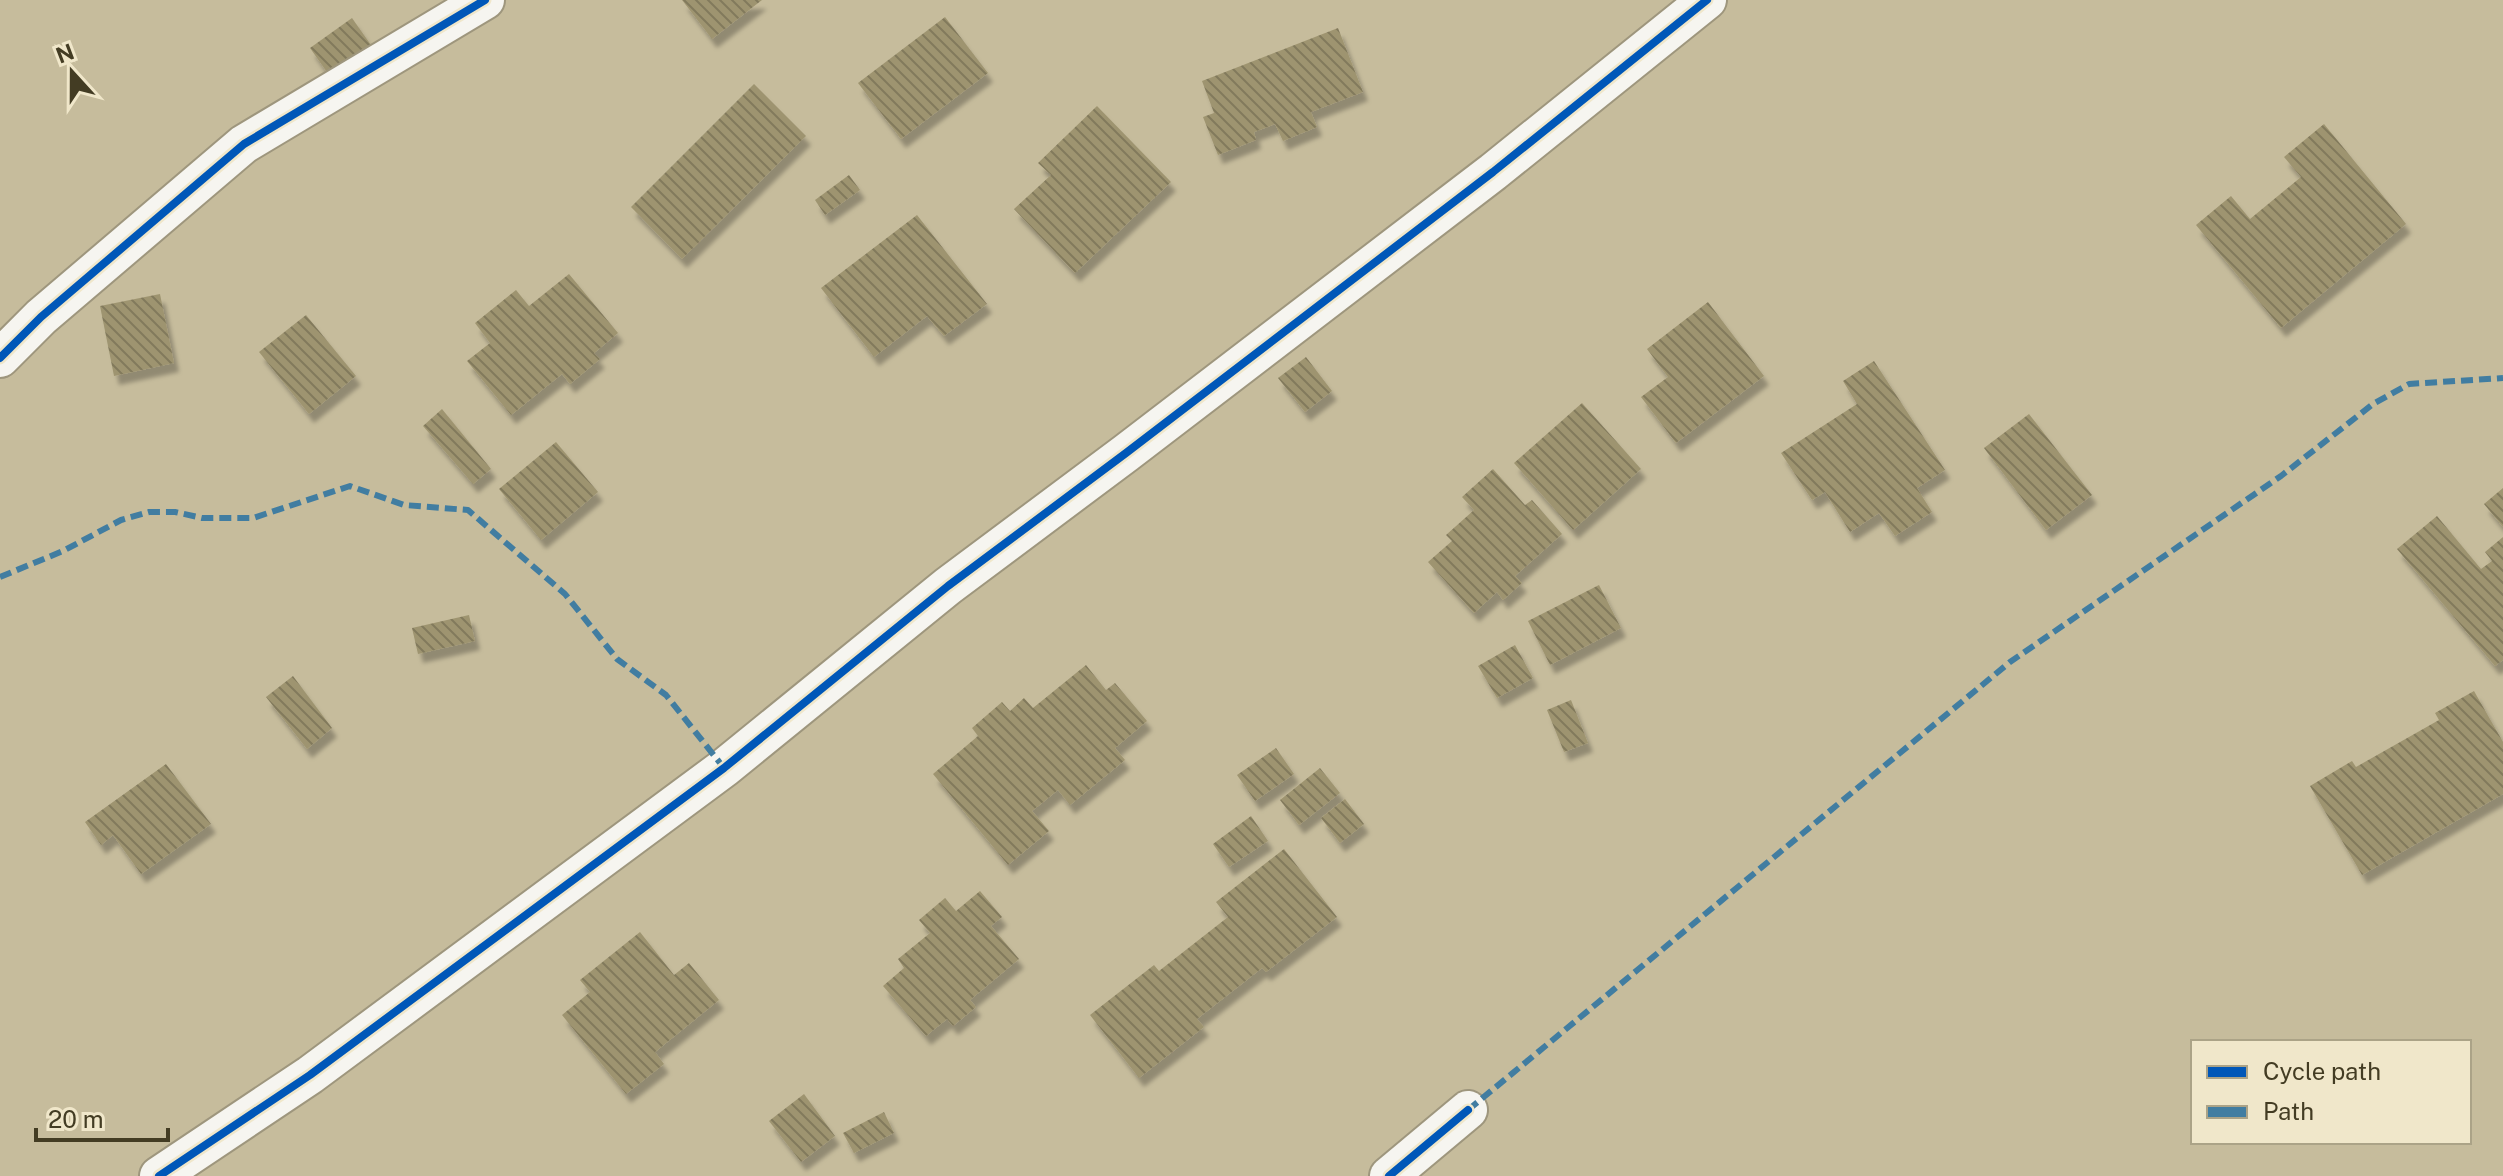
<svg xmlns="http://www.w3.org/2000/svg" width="2503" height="1176" viewBox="0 0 2503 1176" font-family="'Public Sans',sans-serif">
<defs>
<pattern id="building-back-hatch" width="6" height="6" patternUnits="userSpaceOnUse" patternTransform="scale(2)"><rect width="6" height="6" fill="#9e9470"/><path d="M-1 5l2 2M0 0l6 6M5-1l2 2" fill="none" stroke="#827a5c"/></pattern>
<filter id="shadow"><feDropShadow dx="5" dy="9" stdDeviation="2" flood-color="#0004"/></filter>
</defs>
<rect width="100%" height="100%" fill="#c6bc9c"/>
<g fill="url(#building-back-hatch)" filter="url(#shadow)">
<path d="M682 0H762L712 39Z"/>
<path d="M945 17 988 73 901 139 858 83Z"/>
<path d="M352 18 371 45 329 75 310 48Z"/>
<path d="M1338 28 1363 92 1311 112 1317 127 1283 141 1275 124 1254 132 1256 140 1218 155 1203 117 1214 113 1202 81Z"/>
<path d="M754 84 806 136 682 259 631 207Z"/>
<path d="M1097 106 1171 182 1075 273 1014 209 1051 175 1038 163Z"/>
<path d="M2324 124 2406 224 2281 328 2196 225 2231 196 2250 219 2301 177 2284 157Z"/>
<path d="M849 175 860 190 825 215 815 200Z"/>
<path d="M917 215 987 304 944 336 927 316 874 357 821 288Z"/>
<path d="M569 274 618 333 594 353 600 359 570 384 562 374 511 415 467 361 490 343 475 323 516 290 529 306Z"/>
<path d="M160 294 174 363 114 376 100 306Z"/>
<path d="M1708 302 1764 376 1676 443 1641 397 1668 377 1647 349Z"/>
<path d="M306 315 356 376 309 414 259 352Z"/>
<path d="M1306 357 1332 391 1305 412 1278 378Z"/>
<path d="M1874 361 1945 470 1917 488 1932 512 1895 536 1879 513 1850 532 1825 492 1812 500 1781 453 1857 404 1843 381Z"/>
<path d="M1582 403 1641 469 1573 530 1514 463Z"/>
<path d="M442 409 491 469 473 484 423 426Z"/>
<path d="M2029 414 2092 495 2046 530 1984 448Z"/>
<path d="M556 442 598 492 541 540 499 489Z"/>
<path d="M1493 469 1525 505 1532 500 1562 534 1515 576 1522 583 1503 600 1497 592 1474 613 1428 562 1452 541 1446 535 1474 510 1462 497Z"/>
<path d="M2503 488V527L2484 504Z"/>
<path d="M2437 516 2481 569 2492 561 2485 552 2503 537V660L2495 666 2397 549Z"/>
<path d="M1599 585 1621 628 1550 665 1528 621Z"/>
<path d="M469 615 475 641 418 654 412 628Z"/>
<path d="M1515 645 1533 678 1497 698 1478 666Z"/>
<path d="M1086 665 1106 690 1115 683 1147 721 1115 748 1125 760 1070 805 1058 790 1032 811 1049 831 1008 865 933 774 978 736 972 728 1002 702 1010 711 1024 698 1033 708Z"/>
<path d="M293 676 332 728 307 749 266 697Z"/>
<path d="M2474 691 2503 742V794L2362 875 2310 786 2352 761 2356 767 2439 720 2435 713Z"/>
<path d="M1571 700 1588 743 1564 752 1547 710Z"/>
<path d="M1276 748 1294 774 1255 801 1237 775Z"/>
<path d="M166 764 211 824 141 874 113 835 101 845 85 822Z"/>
<path d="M1320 768 1340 793 1299 825 1280 800Z"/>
<path d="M1345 799 1364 824 1340 843 1321 818Z"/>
<path d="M1251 816 1268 841 1229 867 1213 844Z"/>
<path d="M1284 849 1337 917 1266 972 1262 968 1197 1019 1204 1027 1139 1078 1090 1015 1154 965 1159 971 1228 917 1216 902Z"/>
<path d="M980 891 1002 917 991 926 1019 959 970 1000 976 1007 953 1026 947 1019 926 1036 883 986 904 968 898 959 930 933 919 920 945 898 956 911Z"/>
<path d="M640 932 674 975 689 963 719 1000 655 1052 664 1064 626 1094 562 1015 590 992 580 980Z"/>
<path d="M804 1094 835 1136 801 1162 769 1121Z"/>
<path d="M884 1112 894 1133 854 1153 843 1133Z"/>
</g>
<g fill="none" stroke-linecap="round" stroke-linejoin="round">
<defs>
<g id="street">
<path d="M0 358 41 317 244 144 485 0"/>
<path d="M159 1176 310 1075 724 768 948 586 1126 453 1493 172 1707 0"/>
<path d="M1389 1176 1468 1110"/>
</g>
</defs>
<use href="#street" stroke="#9e967d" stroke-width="42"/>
<use href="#street" stroke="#f6f5f0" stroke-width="38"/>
<g stroke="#417da1" stroke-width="6" stroke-dasharray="12 6" stroke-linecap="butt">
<path d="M0 577 63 551 121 520 149 512H175L202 518H253L350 486 404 505 468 510 565 594 617 659 666 695 724 768"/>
<path d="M1468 1110 2010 662 2281 476 2373 404 2409 384 2503 378"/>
</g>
<defs>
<g id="cycleway">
<path d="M0 358 41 317 244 144 485 0"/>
<path d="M159 1176 310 1075 724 768 948 586 1126 453 1493 172 1707 0"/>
<path d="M1389 1176 1468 1110"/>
</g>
</defs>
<use href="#cycleway" stroke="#f0e7ca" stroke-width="13"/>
<use href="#cycleway" stroke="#0057b8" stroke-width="8"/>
</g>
<rect x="2191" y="1040" width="280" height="104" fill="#f0e7ca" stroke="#aba387" stroke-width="2"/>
<rect x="2207" y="1066" width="40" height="12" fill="#0057b8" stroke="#aba387" stroke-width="2"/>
<text x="2263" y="1080" font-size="24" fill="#433c23">Cycle path</text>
<rect x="2207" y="1106" width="40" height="12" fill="#417da1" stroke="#aba387" stroke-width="2"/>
<text x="2263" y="1120" font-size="24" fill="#433c23">Path</text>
<g transform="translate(72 72) rotate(339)" stroke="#f0e7ca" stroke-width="6" paint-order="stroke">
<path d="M0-6L14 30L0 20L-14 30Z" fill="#433c23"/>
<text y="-12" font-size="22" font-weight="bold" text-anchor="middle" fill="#433c23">N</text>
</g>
<path d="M36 1128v12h132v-12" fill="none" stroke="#433c23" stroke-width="4"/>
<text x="48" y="1128" font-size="24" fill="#433c23" stroke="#f0e7ca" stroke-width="6" paint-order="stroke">20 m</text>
</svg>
